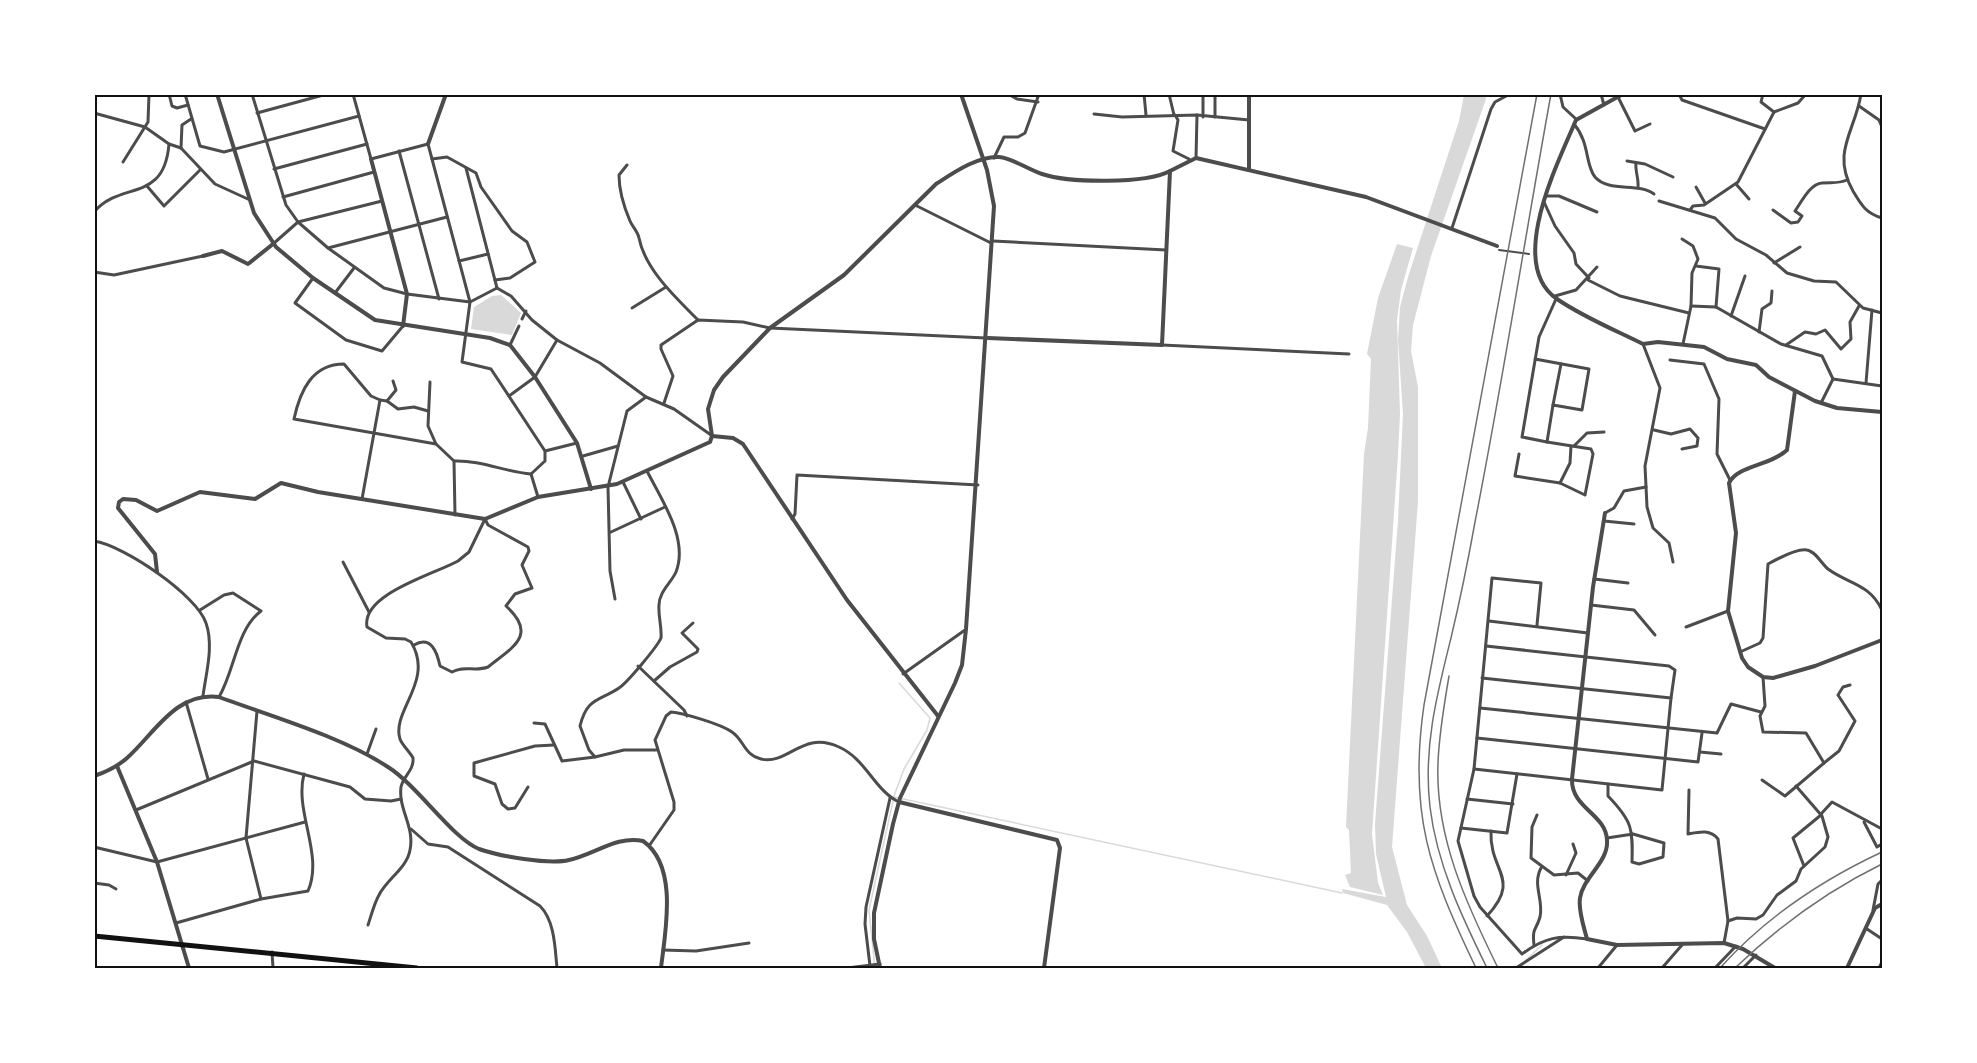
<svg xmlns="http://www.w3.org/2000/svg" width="1977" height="1063" viewBox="0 0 1977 1063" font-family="'Nunito Sans',sans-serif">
<rect width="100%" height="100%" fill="#fff"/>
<g fill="#d9d9d9">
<path d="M1464 95H1485L1486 99 1431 256 1413 325 1411 351 1418 387V501L1392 847 1407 905 1427 936 1442 968H1426L1407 932 1387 905 1343 893 1342 889 1386 897 1376 854 1375 824 1398 520 1403 414 1398 340 1400 307 1408 277 1459 121Z"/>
<path d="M1397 244 1413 248 1401 290 1397 320 1400 414 1398 455 1372 834 1378 883 1383 895 1350 887 1345 875 1351 873 1349 830 1346 827 1364 454 1368 428 1371 359 1367 354 1378 298Z"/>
<path d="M501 295 521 313 512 335 471 329 474 307 492 296Z"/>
</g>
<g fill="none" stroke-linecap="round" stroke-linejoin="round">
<g stroke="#d9d9d9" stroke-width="1.5">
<path d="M894 796 904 769 927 730 930 718 899 683"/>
<path d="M894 797 1342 893"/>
<path d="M1525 961 1542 945"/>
<path d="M875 968 869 910 893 801"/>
</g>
<path stroke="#4c4c4c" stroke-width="2" d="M1499 250 1529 254"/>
<g stroke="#4c4c4c" stroke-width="3">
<path d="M135 94H137"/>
<path d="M169 94 172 106 177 108 188 105"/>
<path d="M185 94 200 146 224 152 359 116"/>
<path d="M252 94 286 205 298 222 328 248 384 288 407 294 470 302 497 288"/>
<path d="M353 94 371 159 428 144 470 302 462 362 491 369 545 451"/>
<path d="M1008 94 1017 99 1038 102"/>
<path d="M1144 94 1146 115"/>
<path d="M1169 94 1174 115"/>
<path d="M1203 94V117"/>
<path d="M1215 94V117"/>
<path d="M1560 94 1563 107 1576 119"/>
<path d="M1601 94 1604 105"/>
<path d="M1679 94 1682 100 1765 129"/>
<path d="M1763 94 1761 102 1774 112"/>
<path d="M1861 94C1855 132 1831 152 1853 191 1862 206 1866 213 1882 218"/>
<path d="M94 96 95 94"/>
<path d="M1618 97 1635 131 1650 124"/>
<path d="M1859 106 1879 120 1882 127"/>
<path d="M94 113 145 127 169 144 181 148 215 184 250 200"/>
<path d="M257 113 327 94"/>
<path d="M1094 114 1122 117 1197 115 1249 120"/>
<path d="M1175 115 1178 120 1173 151 1189 159"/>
<path d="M1574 124C1590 143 1585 165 1595 177 1609 193 1638 182 1654 194"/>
<path d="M181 148 182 125 191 119"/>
<path d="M399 151 439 299"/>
<path d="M994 158 1004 137H1018L1025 133 1039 94"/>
<path d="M1196 158 1197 115"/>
<path d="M432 159 447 157 476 173 481 187 512 231 527 242 535 262 510 278 495 280"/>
<path d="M1627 161 1645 164 1673 177"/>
<path d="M123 162 148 122 149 94"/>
<path d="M1636 163C1635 172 1639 178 1638 188"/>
<path d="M627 165 619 175C619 191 624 207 630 221 632 226 638 232 639 238 645 269 675 297 698 320"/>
<path d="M466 168 497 288"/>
<path d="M274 169 367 144"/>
<path d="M1736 184 1749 199"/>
<path d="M147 186 164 206 200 170"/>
<path d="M1696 187 1705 203"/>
<path d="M1547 196H1559L1597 212"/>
<path d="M283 197 374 172"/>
<path d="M1659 201 1715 218 1736 239 1766 255 1787 273 1814 281 1836 282 1863 308 1882 313"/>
<path d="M1544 202 1555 226 1574 253 1576 264 1589 278"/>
<path d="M915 205 991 243"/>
<path d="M1690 210 1693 206 1704 205 1738 182 1774 112 1798 103 1806 94"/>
<path d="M1773 210 1791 223 1798 222 1802 216 1795 211C1802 201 1810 184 1822 183 1832 182 1838 184 1847 180"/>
<path d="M94 212C121 180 164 204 169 144"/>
<path d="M1452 228 1491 109 1495 102 1510 94"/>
<path d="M1682 239 1693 246 1698 259 1692 273 1691 306 1683 344"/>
<path d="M993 241 1166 250"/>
<path d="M273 244 298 222 382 201"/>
<path d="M328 248 447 217"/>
<path d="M459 261 488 254"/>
<path d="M1774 263 1800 247"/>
<path d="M1696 266 1719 269 1716 307"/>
<path d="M94 272 114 275 203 256"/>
<path d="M313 278 295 303 346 340 382 351 403 326"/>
<path d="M1588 280 1620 296 1689 313"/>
<path d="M497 288 511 296 532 320 557 340 600 363 646 397 674 409 711 435"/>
<path d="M335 293 354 268"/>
<path d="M1555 296 1576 290 1597 267"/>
<path d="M1691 306 1716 307 1781 344 1822 356 1833 379"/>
<path d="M632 308 666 287"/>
<path d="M1731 316 1745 276"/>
<path d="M522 319 526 311"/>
<path d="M1759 332 1762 309 1771 303 1772 291"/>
<path d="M1643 344 1660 388 1645 466 1647 507 1653 528 1669 543 1673 562"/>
<path d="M510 345 519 326"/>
<path d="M1162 345 1349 354"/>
<path d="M1786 345 1805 332 1816 334 1825 330 1841 349 1851 339 1850 322 1859 306"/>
<path d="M1535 359 1589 369 1582 410 1553 405 1547 442 1522 437 1539 337 1556 299"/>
<path d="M1670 360 1704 364 1719 399 1717 454 1730 480"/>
<path d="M430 382 428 426 436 444"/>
<path d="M1866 383 1872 310"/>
<path d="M509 396 535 377 557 340"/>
<path d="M380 400 387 401 398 409 414 407 428 411"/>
<path d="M387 401 396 390 393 381"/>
<path d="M664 403 673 376 661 349V345L698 320 743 322 770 328 986 338"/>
<path d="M1821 403 1833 379 1882 386"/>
<path d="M1553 405 1561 364"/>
<path d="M1654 430 1671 434 1690 429 1698 438 1697 446 1682 449"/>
<path d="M1574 446 1587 433 1604 432"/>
<path d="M1519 454 1515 476 1560 483 1585 495 1593 454 1591 449 1547 442"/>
<path d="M583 456 618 446"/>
<path d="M454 461 455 515"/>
<path d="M647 471C661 499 689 539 676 572 671 583 659 592 659 605 658 616 662 627 661 638 657 647 627 683 619 688 600 701 587 697 580 726L589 750 595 757 624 750H656"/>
<path d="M531 474 538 497"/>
<path d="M623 482 641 519"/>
<path d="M1560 483 1570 463 1571 446"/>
<path d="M362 499 380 400 371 396 344 364C312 364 300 391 294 419L436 444 454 461C481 460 505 472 531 474L545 461V451L577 443"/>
<path d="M1605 513 1614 508 1624 491 1646 487"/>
<path d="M792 519 795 514 797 475 978 485"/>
<path d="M1604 521 1634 524"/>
<path d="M611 532 665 507"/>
<path d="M94 541C123 545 197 595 206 623 214 646 206 673 203 696"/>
<path d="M343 562 369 612"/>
<path d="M1594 579 1628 583"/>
<path d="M615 599 610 571 608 487 627 411 646 397"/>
<path d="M1591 605 1634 610 1655 635"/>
<path d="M200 610 224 595 233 593 261 611C236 630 235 670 219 697"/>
<path d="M1489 621 1588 633"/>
<path d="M1537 625 1541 583 1492 578 1474 769 1458 841 1474 896 1480 907 1522 954C1545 937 1559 935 1587 939"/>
<path d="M1686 627 1728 611"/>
<path d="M1486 646 1669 666 1675 670 1671 698"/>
<path d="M1740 652 1760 643 1763 638 1768 564C1777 559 1797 548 1807 550 1815 551 1822 564 1828 569 1848 584 1869 583 1882 610"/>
<path d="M638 666 684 710 687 716"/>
<path d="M903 674 965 630"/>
<path d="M654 681 670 667 697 652 698 649 682 633 693 623"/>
<path d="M186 702 208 779"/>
<path d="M1480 708 1717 733 1731 704 1761 712"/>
<path d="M257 711 246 838 261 899"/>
<path d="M534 723 545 724 562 761 595 757"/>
<path d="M1477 738 1698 762 1702 733"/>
<path d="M1700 752 1721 754"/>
<path d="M367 754 376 729"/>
<path d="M1824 763 1839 751 1855 721 1838 695 1843 687 1850 685"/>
<path d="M1474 769 1662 790 1671 698 1482 678"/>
<path d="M1762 780 1785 796 1824 763 1806 733 1763 732 1760 716 1765 706 1763 677"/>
<path d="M528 787 515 808 508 809 502 804 495 784 474 776V763L535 746 554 745"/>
<path d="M1689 790 1688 834C1699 832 1710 829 1718 839L1728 921"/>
<path d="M1467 799 1513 804"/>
<path d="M136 810 254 761 350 787 365 799 391 801 401 799"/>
<path d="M1821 814 1832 802 1882 829"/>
<path d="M1537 815 1532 827 1531 858 1554 875 1578 873 1588 881"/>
<path d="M1864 822 1877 847 1882 844"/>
<path d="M1461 828 1507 833 1517 774"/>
<path d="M411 829 428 844 448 847 540 906C555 921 555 949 557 968"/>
<path d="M1607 838 1633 834 1664 843 1663 857 1639 864 1632 862C1633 828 1632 821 1608 796V784"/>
<path d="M649 846 674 810V802L655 740 666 716 671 712C683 713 721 724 732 732 744 740 744 755 761 759 789 765 802 730 839 747 866 759 875 791 899 802"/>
<path d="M94 847 157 862 305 822"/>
<path d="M1804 866 1793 838 1821 815"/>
<path d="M1566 875 1576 853 1573 844"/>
<path d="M94 883 109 885 116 889"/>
<path d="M1873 910 1878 884 1882 880"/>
<path d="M1487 916C1522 878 1489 872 1491 831"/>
<path d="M176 923 261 899 308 891C324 854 294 812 304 774"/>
<path d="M368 925C371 916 374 904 379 895 387 879 407 868 410 850 415 827 398 809 401 787 403 776 414 771 413 758 410 752 402 745 400 739 391 711 435 681 411 642L405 639 386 638 367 627C361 594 435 574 458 561L469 552 485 519 488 525 528 547 529 551 522 565 532 588 515 594 506 606C538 635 513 647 488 667 475 672 464 665 452 672L440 666C437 652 431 635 414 645"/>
<path d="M1867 929 1882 939"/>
<path d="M1724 943 1728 921 1737 918 1756 919 1763 915 1777 895 1796 881 1801 869 1825 847 1828 837 1822 816 1796 786"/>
<path d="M1534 945C1532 927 1536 931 1540 917 1544 900 1532 885 1541 868"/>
<path d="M663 950 696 951 749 943"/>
<path d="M272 952 273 968"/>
<path d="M870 966 865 924 866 907 890 798"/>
<path d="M847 968 880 964"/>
<path d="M1516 968 1564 937"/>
<path d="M1598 968 1617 945"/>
<path d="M1662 968 1682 945"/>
<path d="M1715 968 1736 946"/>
<path d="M1743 968 1756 955"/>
<path d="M1879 968 1882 962"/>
</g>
<g stroke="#4c4c4c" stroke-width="4">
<path d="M217 94 254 213 276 247 313 278 375 320 490 338 510 345 535 377 577 443 591 489"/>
<path d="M1249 94V170"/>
<path d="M1623 94 1576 120C1558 163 1506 264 1557 299 1583 317 1615 330 1643 344L1658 342 1704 347 1727 359 1756 365 1769 377 1815 401 1837 408 1882 412"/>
<path d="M428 144 446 94"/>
<path d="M371 159 407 294 403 326"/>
<path d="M203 256 222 251 248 264 273 244"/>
<path d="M988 338 1162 345 1170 171 1196 158 1366 197 1497 246"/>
<path d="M1795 391 1787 450C1770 466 1738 465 1729 483L1736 533 1728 611 1742 658 1748 667 1763 677 1773 678 1815 666 1882 640"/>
<path d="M712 436 733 438 743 444 847 600 938 716"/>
<path d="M1605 513 1593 587 1572 779C1571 808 1606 814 1607 840 1609 862 1583 877 1580 898 1578 911 1584 927 1587 939L1617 945 1724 943 1743 949 1775 968"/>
<path d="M157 572 155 554 118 508 119 502 123 499 136 500 157 511 200 492 255 499 281 483 318 492 485 519 538 497 617 484 710 442 712 436 708 409 714 390 723 377 770 328 844 275 936 184C953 173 977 156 999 157 1012 158 1029 170 1042 174 1069 183 1146 184 1170 171"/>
<path d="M117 766 157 862 189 968"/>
<path d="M94 776C106 772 117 767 127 758 154 734 176 691 219 697 270 716 343 737 388 767 418 786 452 838 479 849 499 856 549 865 569 860 594 855 617 835 643 841 679 866 665 933 661 968"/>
<path d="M899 802 1057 840 1060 848 1044 968"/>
<path d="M880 968 874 939V913L893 824 900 798 955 683 962 665 966 629 994 206 987 170 961 94"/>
<path d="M1847 968 1875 908 1882 904"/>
</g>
<path stroke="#111" stroke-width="5" d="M94 936 417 968"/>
<g stroke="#707070" stroke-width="1.5">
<path d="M1449 676C1444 705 1439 734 1438 763 1435 837 1466 903 1498 968"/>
<path d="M1476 968C1430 872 1408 814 1424 705L1537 94"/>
<path d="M1487 968C1462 917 1437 865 1430 807 1423 748 1437 694 1451 638 1460 600 1468 561 1475 522 1503 380 1525 237 1551 94"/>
<path d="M1720 968C1764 919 1822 880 1882 852"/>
<path d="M1735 968C1779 926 1827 891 1882 864"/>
</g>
</g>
<rect width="1977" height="1063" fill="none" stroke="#ffffff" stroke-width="192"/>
<rect x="96" y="96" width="1785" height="871" fill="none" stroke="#111" stroke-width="2"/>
</svg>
